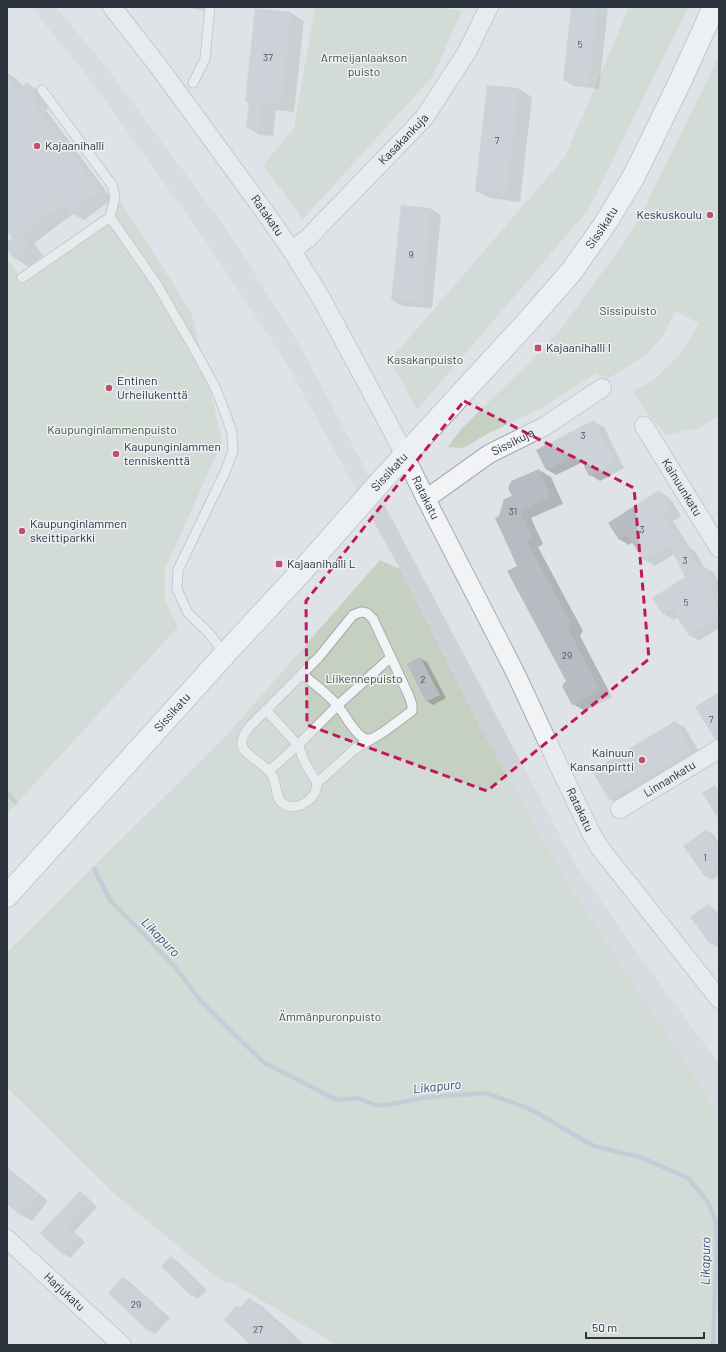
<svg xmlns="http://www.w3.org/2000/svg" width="726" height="1352" viewBox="0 0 726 1352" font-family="Barlow,sans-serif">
<rect width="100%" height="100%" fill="#dfe3e7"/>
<path fill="#ced2d8" d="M31 7H56L110 72 225 227 299 344 574 862 638 954 719 1064V1114L566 880 480 727 400 569 280 352 202 236 91 81Z"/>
<g fill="#c6d0c1">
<path d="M315 7H434L462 10 433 76 303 219 263 165 294 128Z"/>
<path d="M629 7H688L589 209 417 410 390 360 565 157Z"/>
<path d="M719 56V416L699 428 666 435 647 413 633 391 652 381 678 357 699 324 675 310 664 335 644 356 606 380 596 373 542 408 491 432 463 448 448 447 461 429 538 354 561 329 623 244 645 207Z"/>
<path d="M121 202 191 312 200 349 209 375 213 401 222 442 165 569V599L178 627 7 814V259L22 278Z"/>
<path d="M380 560 400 569 480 727 566 880 719 1114V1345H337L232 1283 220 1280 118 1197 7 1088V952L224 738Z"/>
</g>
<g fill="#0003">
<path d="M184 7H211L210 12Z"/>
<path d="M572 7H608L599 89 574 86 564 80Z"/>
<path d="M256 10 291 13 304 21 294 112 276 110 273 136 260 135 247 127 250 103 246 101Z"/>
<path d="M7 73 17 79 23 87 27 84 40 91 51 106 46 110 112 199 84 220 73 214 34 243 43 256 29 267 16 259 7 248V243L13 238 7 230Z"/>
<path d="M519 89 532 97 520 202 490 198 476 191Z"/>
<path d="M431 209 441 215 432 308 403 306 392 300Z"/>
<path d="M594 422 604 427 624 468 600 481 590 475 583 462 556 475 546 469Z"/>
<path d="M539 470 551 477 563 504 531 518 543 544 538 547 583 631 580 636 612 697 585 711 573 704 567 681 518 567 500 517 513 496Z"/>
<path d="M659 492 669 497 681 516 673 521 690 548 695 551 704 567 713 572 719 581V595L717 596 719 599V628L699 641 690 635 678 617 674 620 664 614 654 598 687 577 674 554 655 566 645 560 633 542 629 545 619 539Z"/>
<path d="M420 658 427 662 446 698 433 705 427 701Z"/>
<path d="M675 722 685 728 702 756 620 805 610 799Z"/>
<path d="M706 831 713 834 719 843V875L712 880 706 876Z"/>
<path d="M708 905 714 909 719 915V946L717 947 710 943Z"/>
<path d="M7 1167 48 1201 32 1221 22 1215 7 1203Z"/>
<path d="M80 1192 86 1196 97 1207 74 1232 85 1242 70 1258 64 1254 41 1233Z"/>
<path d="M171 1257 177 1261 207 1290 198 1299 192 1295Z"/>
<path d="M123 1278 130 1282 170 1318 155 1334 149 1330 109 1293Z"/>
<path d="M249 1299 262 1306 305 1345H252L240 1309Z"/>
</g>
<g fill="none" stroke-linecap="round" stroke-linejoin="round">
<g stroke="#9eb2c3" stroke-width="4.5">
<path d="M7 793 15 802"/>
<path d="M94 869 110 900 176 968 199 999 263 1062 337 1100 358 1098 375 1105H385L429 1097 486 1093 530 1109 594 1146 640 1157 688 1178 708 1202 715 1219 717 1239 713 1345"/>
</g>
</g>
<g fill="#b7bcc3">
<path d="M571 7H597L589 84 563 81Z"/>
<path d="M255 8 291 12 281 105 263 103 260 129 246 128 249 102 245 101Z"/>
<path d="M7 75 18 89 27 82 38 98 33 102 100 191 70 213 63 204 21 236 31 248 15 260 7 249V242L12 238 7 232Z"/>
<path d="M487 85 519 88 507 195 475 191Z"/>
<path d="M401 205 431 208 422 303 391 300Z"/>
<path d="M594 420 615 463 589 476 578 454 546 470 536 450Z"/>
<path d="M539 469 551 497 520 511 532 537 526 540 571 624 568 629 600 690 572 705 562 686 566 681 507 571 517 566 495 518 499 516 504 499 512 496 508 488 511 481Z"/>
<path d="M659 490 671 510 664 515 683 545 686 544 698 569 703 565 716 585 708 590 719 607V617L689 636 672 609 663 615 652 598 685 577 669 545 644 561 627 535 619 540 608 523Z"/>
<path d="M420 657 440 695 426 702 407 664Z"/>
<path d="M719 692V739H715L695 707Z"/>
<path d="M675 721 692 750 609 800 592 771Z"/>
<path d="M715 785 719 792V820L702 793Z"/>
<path d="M706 829 719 847V867L705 877 683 846Z"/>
<path d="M708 904 719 920V937L710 944 690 917Z"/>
<path d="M7 1168 39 1195 21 1216 7 1204Z"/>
<path d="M80 1191 92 1202 68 1227 79 1238 63 1255 40 1233Z"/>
<path d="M171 1256 201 1286 191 1296 161 1266Z"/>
<path d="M123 1277 164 1314 148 1331 108 1293Z"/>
<path d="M249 1298 293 1337 286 1345H251L224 1320 237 1305 240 1308Z"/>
</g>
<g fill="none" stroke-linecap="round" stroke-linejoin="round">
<defs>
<g id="lane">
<path d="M193 83 205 59 210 7"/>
<path d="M42 90 112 185 115 197 110 217"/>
<path d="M22 278 110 217 156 283 200 359 215 387 225 412 232 433 233 451 225 472 178 570 177 589 188 613 209 633 225 654"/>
<path d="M361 612 367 613 373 619 409 696 412 705V711L382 733 356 748 317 783C318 798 299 811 285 805 274 800 278 784 272 775 265 764 248 757 243 748 239 739 247 730 252 724L319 657 353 615Z"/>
<path d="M302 674C314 684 327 693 337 705 346 715 351 729 362 737 365 739 367 739 370 739"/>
<path d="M266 710 298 745 305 763 317 783"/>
<path d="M269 771 298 745 338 705 391 657"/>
</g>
<g id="street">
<path id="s1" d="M112 7 159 67 262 208 292 251 321 298 394 434 426 499 515 672 564 777 591 833 600 848 719 999"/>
<path id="s2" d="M292 251 308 238 424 118 467 52 489 7"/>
<path id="s3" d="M644 426 719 548"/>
<path id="s4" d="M426 499 489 454 545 426 602 388"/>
<path id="s5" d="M620 809 719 749"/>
<path id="s6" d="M7 1239 122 1345"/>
</g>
<g id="primary">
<path id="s7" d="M7 896 225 654 301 572 383 479 530 319 571 272 605 224 634 176 679 84 714 7"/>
</g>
</defs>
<use href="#lane" stroke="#a5aab0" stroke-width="11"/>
<use href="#street" stroke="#a5aab0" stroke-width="20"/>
<use href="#primary" stroke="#a0a8b1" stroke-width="24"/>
<use href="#lane" stroke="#f1f3f5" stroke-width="9"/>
<use href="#street" stroke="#f1f3f5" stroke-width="18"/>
<use href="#primary" stroke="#fff" stroke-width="22"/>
</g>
<path d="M0 0H726V1352H0ZM464 401 634 488 649 659 487 791 307 725 306 601Z" fill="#dfe3e7" fill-opacity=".55" fill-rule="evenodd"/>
<path fill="none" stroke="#c2185b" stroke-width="3" stroke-dasharray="8 5" stroke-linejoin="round" d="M464 401 634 488 649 659 487 791 307 725 306 601Z"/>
<g fill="#be5268" stroke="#eef1f5" stroke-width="1.5">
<circle cx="37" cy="146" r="4"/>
<circle cx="710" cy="215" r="4"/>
<rect x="534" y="344" width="8" height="8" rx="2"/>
<circle cx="109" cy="388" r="4"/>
<circle cx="116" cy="454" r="4"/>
<circle cx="22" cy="531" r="4"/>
<rect x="275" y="560" width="8" height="8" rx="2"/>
<circle cx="642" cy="760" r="4"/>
</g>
<g text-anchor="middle" stroke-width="3" stroke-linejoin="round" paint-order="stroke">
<g font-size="10" fill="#4d545e">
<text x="580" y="48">5</text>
<text x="268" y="61">37</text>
<text x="497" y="144">7</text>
<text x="411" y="258">9</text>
<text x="583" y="439">3</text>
<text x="513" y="515">31</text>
<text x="642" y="533">3</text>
<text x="685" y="564">3</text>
<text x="686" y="606">5</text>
<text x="567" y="659">29</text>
<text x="423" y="683">2</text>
<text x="711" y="723">7</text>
<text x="705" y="861">1</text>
<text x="136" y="1308">29</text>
<text x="258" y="1333">27</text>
</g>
<g font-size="12" fill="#405639" stroke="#eef1f5">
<text x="364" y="62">Armeijanlaakson<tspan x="364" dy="14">puisto</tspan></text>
<text x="628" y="315">Sissipuisto</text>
<text x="425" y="364">Kasakanpuisto</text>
<text x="112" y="434">Kaupunginlammenpuisto</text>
<text x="364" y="683">Liikennepuisto</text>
<text x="330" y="1021">Ämmänpuronpuisto</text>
</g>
<g font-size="12" fill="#2a323c" stroke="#eef1f5">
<text dy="4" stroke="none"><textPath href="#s2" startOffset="158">Kasakankuja</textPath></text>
<text dy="4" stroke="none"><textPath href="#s1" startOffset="260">Ratakatu</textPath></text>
<text dy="4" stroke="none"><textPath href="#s7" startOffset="895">Sissikatu</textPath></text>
<text dy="4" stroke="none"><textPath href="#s4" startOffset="104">Sissikuja</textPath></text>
<text dy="4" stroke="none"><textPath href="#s7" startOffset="571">Sissikatu</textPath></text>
<text dy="4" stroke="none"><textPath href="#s3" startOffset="72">Kainuunkatu</textPath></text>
<text dy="4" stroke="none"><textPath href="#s1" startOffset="584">Ratakatu</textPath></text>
<text dy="4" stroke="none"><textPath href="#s7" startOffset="247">Sissikatu</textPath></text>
<text dy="4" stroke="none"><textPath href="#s5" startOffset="58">Linnankatu</textPath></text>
<text dy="4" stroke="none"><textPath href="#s1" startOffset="932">Ratakatu</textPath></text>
<text dy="4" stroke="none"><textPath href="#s6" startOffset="78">Harjukatu</textPath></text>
</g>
<g font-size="12" fill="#2a323c" stroke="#eef1f5" text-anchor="start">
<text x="45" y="150">Kajaanihalli</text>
<text x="702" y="219" text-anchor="end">Keskuskoulu</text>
<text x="546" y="352">Kajaanihalli I</text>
<text x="117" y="385">Entinen<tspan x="117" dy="14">Urheilukenttä</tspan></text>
<text x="124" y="451">Kaupunginlammen<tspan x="124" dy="14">tenniskenttä</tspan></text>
<text x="30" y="528">Kaupunginlammen<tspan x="30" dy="14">skeittiparkki</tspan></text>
<text x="287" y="568">Kajaanihalli L</text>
<text x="634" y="757" text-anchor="end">Kainuun<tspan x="634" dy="14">Kansanpirtti</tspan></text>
</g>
<g font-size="13" font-style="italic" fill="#39526b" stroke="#eef1f5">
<text transform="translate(161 937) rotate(46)" y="5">Likapuro</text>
<text transform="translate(437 1086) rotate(-6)" y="5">Likapuro</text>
<text transform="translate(705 1261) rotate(-89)" y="5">Likapuro</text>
</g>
</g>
<rect width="726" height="1352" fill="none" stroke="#2a323c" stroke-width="16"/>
<path d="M586 1332v6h118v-6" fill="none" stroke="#2a323c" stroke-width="2"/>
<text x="592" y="1332" font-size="12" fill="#2a323c" stroke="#eef1f5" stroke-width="3" paint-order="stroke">50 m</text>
</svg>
